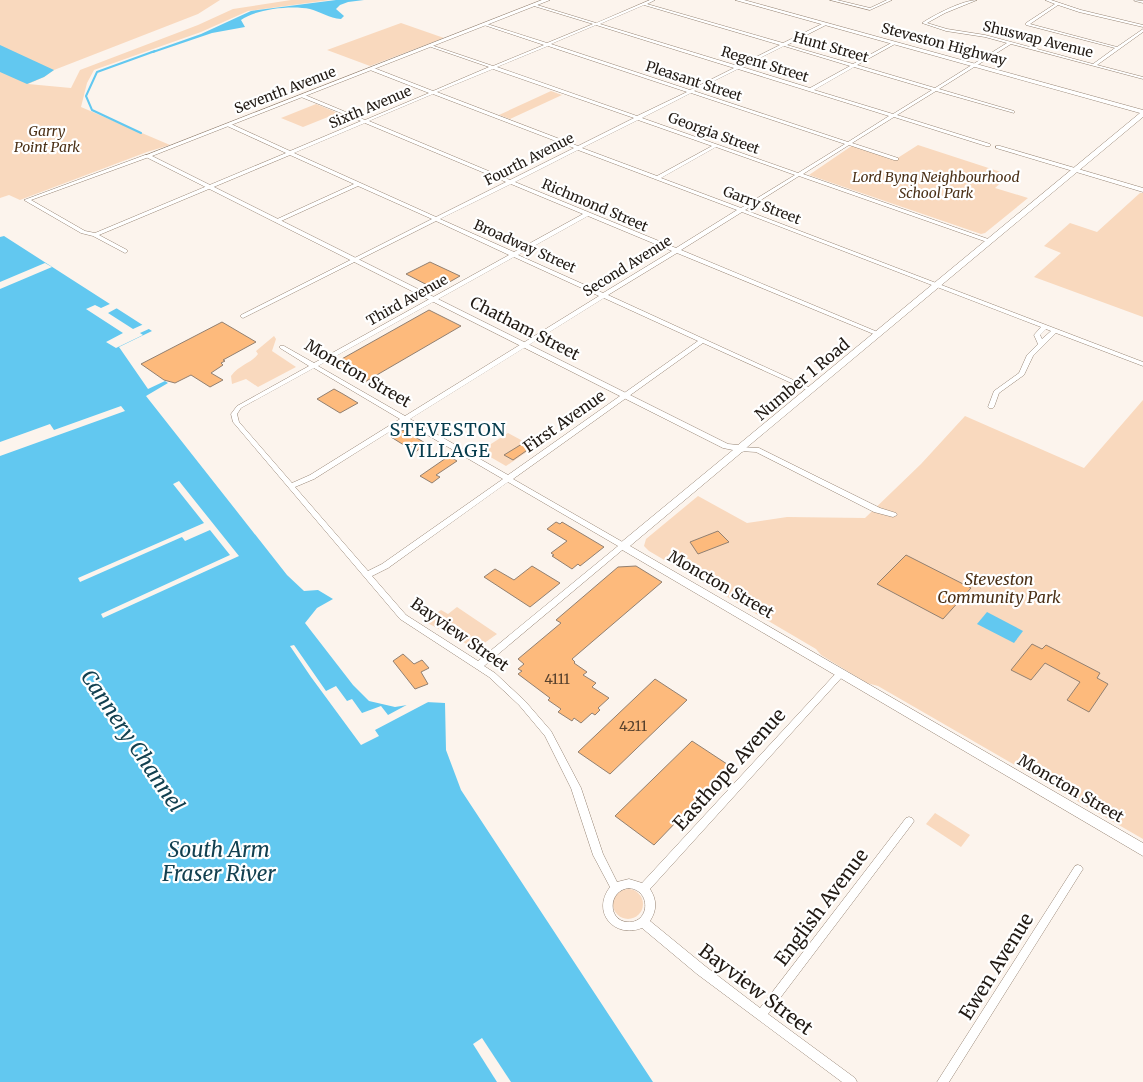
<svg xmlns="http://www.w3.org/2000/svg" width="1143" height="1082" viewBox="0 0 1143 1082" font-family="Merriweather,serif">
<rect width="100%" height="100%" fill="#fcf4ed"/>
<g fill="#f9d9be">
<path d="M0 0H220L198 14 54 70 44 77 28 84 71 88 80 70 198 25 233 9 291 0H330L248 11 201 32 94 70 87 83 81 107 170 145 147 152 20 200 9 195 0 198Z"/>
<path d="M401 23 444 38 370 66 327 50Z"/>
<path d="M551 91 562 95 510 119 499 115Z"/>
<path d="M316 104 338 113 303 127 281 118Z"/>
<path d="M853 145 896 159 918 145 1010 175 995 188 1028 198 985 233 981 234 809 175Z"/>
<path d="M1140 193H1143V317L1034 277 1061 253 1044 246 1070 223 1097 232Z"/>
<path d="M274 336 276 339 272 351 296 367 258 387 246 379 232 384 231 376C240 364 252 363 258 354L256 351Z"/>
<path d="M1143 400V839L878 686 867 683 821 655 816 649 649 551 644 546 646 539 698 496 747 523 787 517 865 518 921 464 965 416 1084 468Z"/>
<path d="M508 433 534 447 506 466 480 451Z"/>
<path d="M457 607 497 634 476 649 422 620 428 615 431 617 441 610 448 614Z"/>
<path d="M935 813 970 835 961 847 926 824Z"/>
<circle cx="628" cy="904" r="15"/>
</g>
<g fill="#62c8f0">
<path d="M336 0H364L348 2 340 5 336 9 344 16 341 19C329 18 321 12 310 9 291 5 256 9 241 20L245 27 212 33 153 53 150 52 201 34 251 11Z"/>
<path d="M0 45 54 70 44 77 27 84 0 72Z"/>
<path d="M4 236 152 331 119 347 148 389 165 381 168 383 146 396 287 575 304 591 318 590 333 599 317 608 305 623 353 685 369 701 395 707 426 702 445 703 446 750 461 790 653 1082H0V237Z"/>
<path d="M987 612 1023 631 1014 643 977 624Z"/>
</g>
<g fill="#fcf4ed">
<path d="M45 263 52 267 0 289V282Z"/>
<path d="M112 303 119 307 108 313 133 329 144 324 151 328 140 333 143 335 116 348 106 342 123 333 86 309 95 305 101 308Z"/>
<path d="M121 406 125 411 0 456V442L50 424 54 430Z"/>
<path d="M179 481 239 556 103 618 101 614 230 555 210 530 185 541 182 537 80 582 78 578 204 523 173 484Z"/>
<path d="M294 645 326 691 336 686 347 701 352 699 362 713 381 706 388 715 414 701 432 700 375 730 379 736 361 745 311 677 290 646Z"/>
<path d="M482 1038 511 1082H497L473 1044Z"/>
</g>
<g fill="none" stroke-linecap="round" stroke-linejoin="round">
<path stroke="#62c8f0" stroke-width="2" d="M141 133 92 110 86 96 97 72 155 51"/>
</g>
<g fill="#fdba7c" stroke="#928071">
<path d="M430 262 460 276 439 288H433L406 274Z"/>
<path d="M429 310 461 326 363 383 331 365Z"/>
<path d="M222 322 256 342 223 360 225 361 221 363 223 365 211 373 223 380 210 387 191 375 175 383 164 380 141 364Z"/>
<path d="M334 389 343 394 358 403 340 413 317 399Z"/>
<path d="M403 430 427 444 415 452 391 437Z"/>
<path d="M535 436 539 442 513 460 504 455Z"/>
<path d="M449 456 457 461 436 475 440 477 432 483 420 476Z"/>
<path d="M556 522 560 524 562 522 604 547 580 566 578 564 572 569 552 556 554 555 551 553 567 541 547 529Z"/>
<path d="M718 531 729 542 698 554 690 542Z"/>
<path d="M906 555 971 588 943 619 877 584Z"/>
<path d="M532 566 560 583 530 607 484 577 495 569 514 580Z"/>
<path d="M636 566 662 582 572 659 575 662 574 663 587 672 583 675 596 683 592 687 609 698 598 708 600 710 595 715 592 713 581 723 574 718 572 721 558 712 561 709 548 700 550 698 518 674 522 671 518 669 524 664 518 659 561 623 556 620 618 567Z"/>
<path d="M1032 644 1042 649 1046 645 1100 673 1097 678 1108 684 1089 712 1067 700 1080 682 1045 663 1031 680 1011 670Z"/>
<path d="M403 654 414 664 422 660 429 668 421 672 428 684 415 689 393 661Z"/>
<path d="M655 679 687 700 610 774 578 752Z"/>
<path d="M692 741 730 766 654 845 615 816Z"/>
</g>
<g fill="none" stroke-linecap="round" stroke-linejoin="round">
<defs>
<g id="minor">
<path d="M650 0H655L647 4 783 43 824 23H826V25L787 45 853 64 893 42H895V44L857 65 935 88 1007 43 985 37 946 31 922 23C934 15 963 0 977 0L945 13 927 23 947 29 985 35 1093 64 1115 48 1026 25V23L1055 4 1045 0H1051L1081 10 1143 25V27L1079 12 1058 5 1030 24 1117 47 1143 29V32L1097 65 1143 77V79L1011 44 939 89 1014 111V113L936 91 897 115 990 144V146H986L894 117 852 143 898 158V160H894L849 145 803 174 991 240V242H987L799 176 745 210 1143 362V366L1056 333 1033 356 1024 375 999 393 994 407 993 408H989L988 407 994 391 1019 373 1027 355 1038 344 1034 335 1041 327 742 212 681 250 880 333V335H876L677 253 608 295 813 389 814 390 813 391H809L703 343 513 479 626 544 627 546 484 666 495 673 525 701 551 731 581 788 603 854 617 882 629 879 642 883 838 671 841 670 844 671 845 673 844 675 650 889C657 900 657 910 650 921L705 966 760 1008 906 818 909 817 912 818 914 821 912 824 768 1014 855 1078 857 1082H842L697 974 642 928C614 939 591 912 610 887L593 855 571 788 545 736 519 705 489 677 400 619 233 422 231 414 237 406 309 366 280 348V346H284L314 363 509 255 436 221 243 318 241 317V315L432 219 358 186 279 222H275V220L354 184 290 155 99 235 127 250V252L125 253 93 236 81 233 24 200 145 155H149V157L31 200 85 231 95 233 286 153 227 126V124H231L290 151 361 121 301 97V95H305L365 120 429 93 370 70V68H374L433 91 489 67 431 47V45L493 66 544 45 484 25V23L547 43 593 24 534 6V4L596 23ZM644 5 780 45 738 66 600 24ZM596 25 734 68 690 90 551 44ZM548 46 687 92 637 116 497 67ZM784 46 850 66 810 88 742 67ZM854 67 932 90 893 114 814 90ZM493 69 634 118 578 146 437 92ZM738 69 889 116 848 142 694 91ZM691 93 845 144 798 173 642 118ZM433 94 574 148 510 180 369 121ZM638 120 712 146 657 176 582 148ZM365 123 506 182 436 217 294 153ZM716 147 795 175 741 208 661 178ZM578 150 737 210 676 248 515 182ZM511 184 583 214 514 252 440 219ZM588 216 672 251 603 293 518 255ZM514 257 599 296 405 416 318 366ZM604 298 698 341 508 475 410 419ZM1046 329 1051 331 1042 339 1040 335ZM314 368 400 419 310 475 292 483 239 422 237 414 241 408ZM405 422 503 479 382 564 368 571 295 487 314 479ZM508 482 618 546 478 661 406 615 372 576 388 568ZM629 888C652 890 650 924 627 922 607 920 608 890 629 888Z"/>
<path d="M830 0H837L870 8 887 0H892L870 10Z"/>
<path d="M1134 0 1143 1V3L1135 1Z"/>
<path d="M996 146H1000L1143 188V192L996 148Z"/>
<path d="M740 447 759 448 880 508 896 513 897 515 893 517 874 512 756 452 740 451 739 449Z"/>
<path d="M1078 865 1081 866 1083 869 1081 872 949 1082H937L1075 866Z"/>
</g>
<path id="tertiary" d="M542 0H550L152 156 728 444 738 445 1140 113 735 0H744L1143 110V117L746 448 745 451 742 452 630 546 1143 843V856L619 548 618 546 619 544 733 450 723 448 144 156Z"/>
</defs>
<use href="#minor" stroke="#978575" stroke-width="1"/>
<use href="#tertiary" stroke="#978575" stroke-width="1"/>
<use href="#minor" fill="#fff" fill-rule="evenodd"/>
<use href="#tertiary" fill="#fff" fill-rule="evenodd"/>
</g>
<g text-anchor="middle" stroke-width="4.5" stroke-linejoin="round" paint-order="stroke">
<g font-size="14" fill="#201913" stroke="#fff">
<text transform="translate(1038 39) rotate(14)" y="5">Shuswap Avenue</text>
<text transform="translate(944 44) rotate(15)" y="5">Steveston Highway</text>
<text transform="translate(831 47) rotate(16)" y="5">Hunt Street</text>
<text transform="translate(765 64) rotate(17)" y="5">Regent Street</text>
<text transform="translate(694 81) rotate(18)" y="5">Pleasant Street</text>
<text transform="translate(285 90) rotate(-21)" y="5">Seventh Avenue</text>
<text transform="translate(370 107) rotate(-23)" y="5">Sixth Avenue</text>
<text transform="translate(714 133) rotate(20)" y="5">Georgia Street</text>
<text transform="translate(529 159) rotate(-27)" y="5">Fourth Avenue</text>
<text transform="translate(595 205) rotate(23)" y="5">Richmond Street</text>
<text transform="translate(762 205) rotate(21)" y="5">Garry Street</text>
<text transform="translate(525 246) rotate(24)" y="5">Broadway Street</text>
<text transform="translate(627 266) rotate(-32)" y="5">Second Avenue</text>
<text transform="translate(407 300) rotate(-29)" y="5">Third Avenue</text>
</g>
<g font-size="14" font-style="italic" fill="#4b3016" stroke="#fff">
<text x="47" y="136">Garry<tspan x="47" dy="16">Point Park</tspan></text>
<text x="936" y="182">Lord Byng Neighbourhood<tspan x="936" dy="16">School Park</tspan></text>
</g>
<g font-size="14" fill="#57412d">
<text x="557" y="684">4111</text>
<text x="633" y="731">4211</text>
</g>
<g font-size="16" fill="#201913" stroke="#fff">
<text transform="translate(525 328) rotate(27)" y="6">Chatham Street</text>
<text transform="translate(358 373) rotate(30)" y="6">Moncton Street</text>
<text transform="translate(802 379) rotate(-40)" y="6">Number 1 Road</text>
<text transform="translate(564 421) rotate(-35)" y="6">First Avenue</text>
<text transform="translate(721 584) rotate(30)" y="6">Moncton Street</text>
<text transform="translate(460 634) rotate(35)" y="6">Bayview Street</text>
<text transform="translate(1071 788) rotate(30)" y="6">Moncton Street</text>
</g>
<g font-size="16" font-style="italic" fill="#4b3016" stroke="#fff">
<text x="999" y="585">Steveston<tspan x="999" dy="18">Community Park</tspan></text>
</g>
<g font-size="18" letter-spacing="1" fill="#063c4d" stroke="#fff">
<text x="448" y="436">STEVESTON<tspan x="448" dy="21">VILLAGE</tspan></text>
</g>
<g font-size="19" fill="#201913" stroke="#fff">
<text transform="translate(729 769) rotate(-48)" y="7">Easthope Avenue</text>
<text transform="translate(821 907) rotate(-53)" y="7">English Avenue</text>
<text transform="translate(996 966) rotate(-58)" y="7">Ewen Avenue</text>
<text transform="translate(756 989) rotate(37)" y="7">Bayview Street</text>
</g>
<g font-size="21" font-style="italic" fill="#124050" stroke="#fff">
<text transform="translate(132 741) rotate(56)" y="7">Cannery Channel</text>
<text x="219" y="857">South Arm<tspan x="219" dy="24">Fraser River</tspan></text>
</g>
</g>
</svg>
